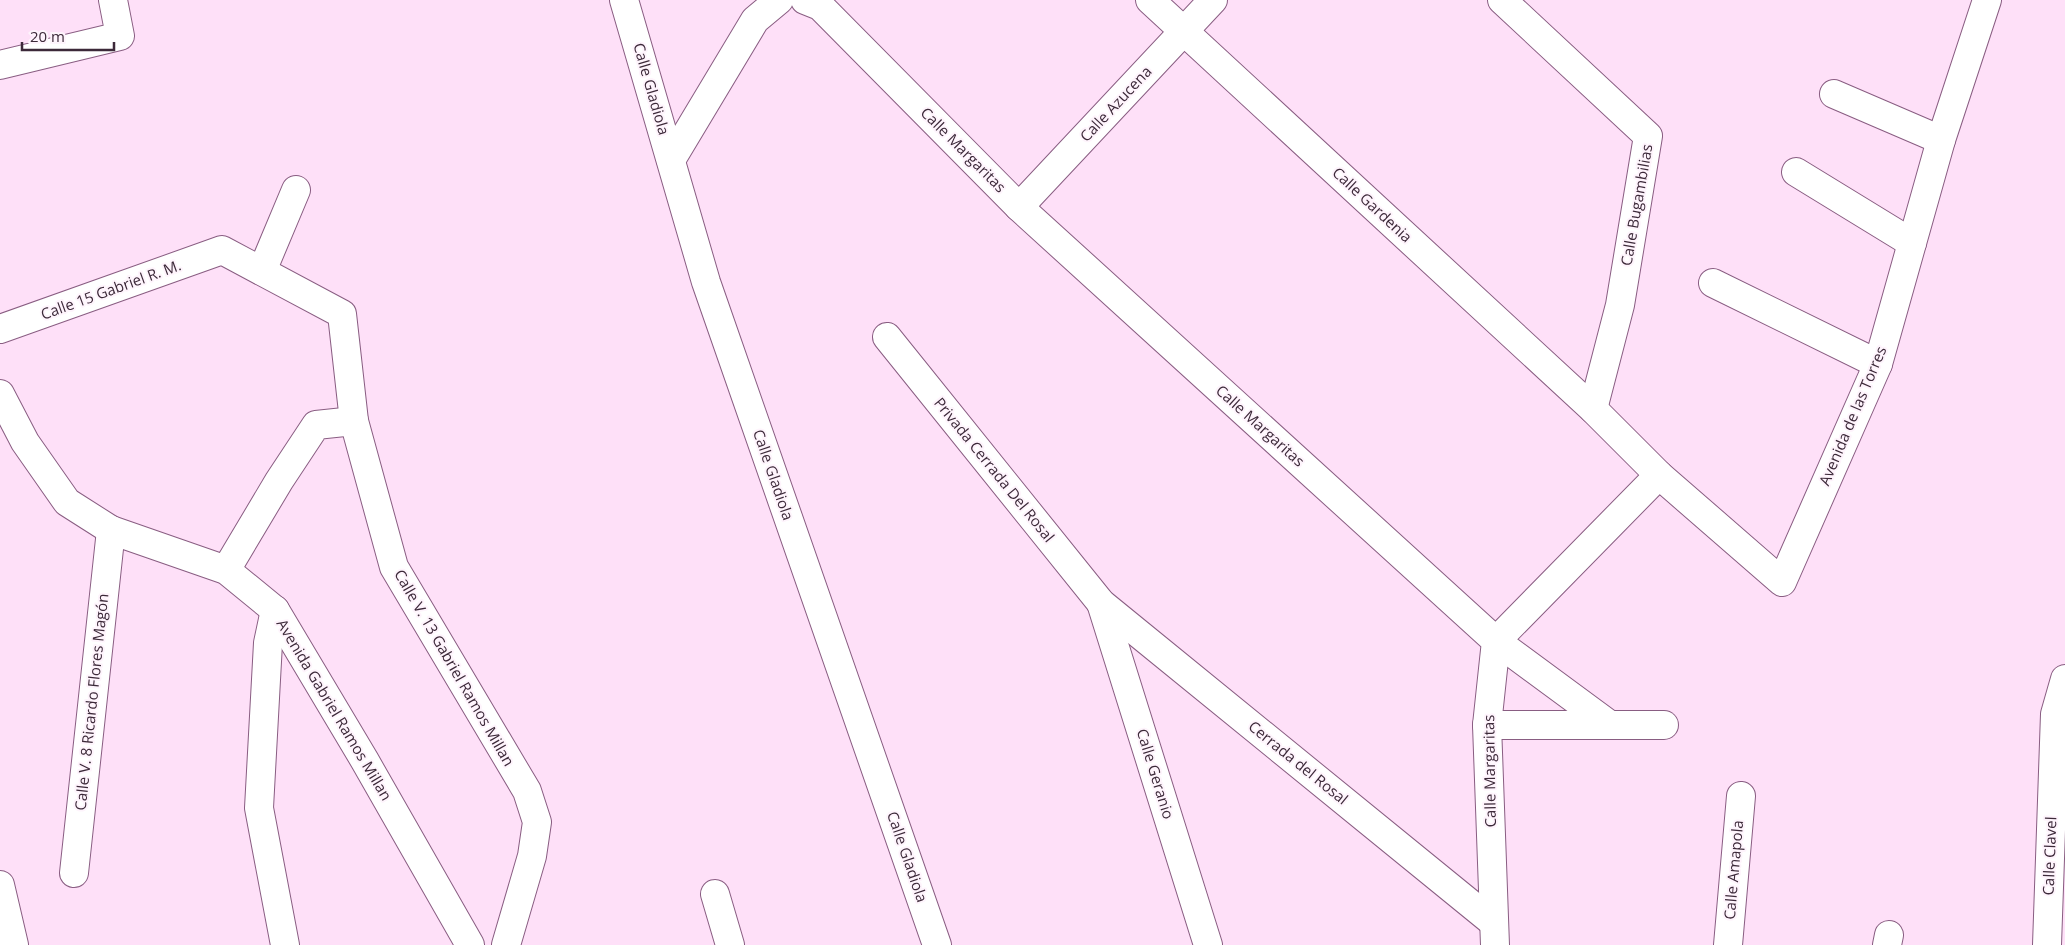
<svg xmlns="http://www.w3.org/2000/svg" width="2065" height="945" viewBox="0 0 2065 945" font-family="'Open Sans',sans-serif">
<rect width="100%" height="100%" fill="#fee0f8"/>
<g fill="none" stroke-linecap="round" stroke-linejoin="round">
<defs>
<g id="street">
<path d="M624 0 706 282 937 945"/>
<path d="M805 0 820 6 1019 207"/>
<path d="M1150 0 1593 409 1659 475 1782 582 1878 364 1941 140 1987 0"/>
<path d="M1502 0 1648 136 1620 305 1593 409"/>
<path d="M0 65 120 36 113 0"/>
<path d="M1834 94 1941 140"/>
<path d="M671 160 755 20 779 0"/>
<path d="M1796 172 1912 243"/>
<path d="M262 271 296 190"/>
<path d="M1713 283 1878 364"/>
<path d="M0 329 222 250 342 314 354 421 394 567 527 791 537 822 532 856 506 945"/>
<path d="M887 337 1101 603 1494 923"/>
<path d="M226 570 279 481 316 425 354 421"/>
<path d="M1101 603 1208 945"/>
<path d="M275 610 268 643 259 808 285 945"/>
<path d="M1487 725H1664"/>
<path d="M1610 725 1496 641 1659 475"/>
<path d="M74 873 111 530"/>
<path d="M0 885 14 945"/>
<path d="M715 894 730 945"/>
<path d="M1728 945 1741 796"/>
<path d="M1887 945 1889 935"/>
<path d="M2047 945 2055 714 2065 679"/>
</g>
<g id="secondary">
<path d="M1213 0 1019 207 1496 641 1487 725 1495 945"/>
<path d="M0 394 25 442 67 502 111 530 226 570 275 610 365 761 470 945"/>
</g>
</defs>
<use href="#street" stroke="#895d82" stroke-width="30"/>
<use href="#secondary" stroke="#895d82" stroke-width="30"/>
<use href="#street" stroke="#fff" stroke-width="28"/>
<use href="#secondary" stroke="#fff" stroke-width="28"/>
</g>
<g text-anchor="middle" stroke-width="4" stroke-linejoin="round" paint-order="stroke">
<g font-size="15" fill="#3c2939" stroke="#fef4fc">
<text transform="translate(651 89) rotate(74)" y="5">Calle Gladiola</text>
<text transform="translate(1116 104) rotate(-47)" y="5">Calle Azucena</text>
<text transform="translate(963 150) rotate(45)" y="5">Calle Margaritas</text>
<text transform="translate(1372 205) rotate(43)" y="5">Calle Gardenia</text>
<text transform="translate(1637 205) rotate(-80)" y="5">Calle Bugambilias</text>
<text transform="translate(111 290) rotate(-20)" y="5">Calle 15 Gabriel R. M.</text>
<text transform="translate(1853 416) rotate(-67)" y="5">Avenida de las Torres</text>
<text transform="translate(1260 426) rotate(42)" y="5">Calle Margaritas</text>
<text transform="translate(994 470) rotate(51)" y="5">Privada Cerrada Del Rosal</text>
<text transform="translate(773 475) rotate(71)" y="5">Calle Gladiola</text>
<text transform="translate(454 668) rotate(60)" y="5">Calle V. 13 Gabriel Ramos Millan</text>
<text transform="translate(92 702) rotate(-84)" y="5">Calle V. 8 Ricardo Flores Magón</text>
<text transform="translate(334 710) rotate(59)" y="5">Avenida Gabriel Ramos Millan</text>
<text transform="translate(1298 763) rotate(39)" y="5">Cerrada del Rosal</text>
<text transform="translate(1490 771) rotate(-91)" y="5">Calle Margaritas</text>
<text transform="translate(1155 774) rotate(73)" y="5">Calle Geranio</text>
<text transform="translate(2050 856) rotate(-88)" y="5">Calle Clavel</text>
<text transform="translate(907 857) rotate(71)" y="5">Calle Gladiola</text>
<text transform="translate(1734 870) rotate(-85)" y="5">Calle Amapola</text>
</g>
</g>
<path d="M22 42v8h92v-8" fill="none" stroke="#3c2939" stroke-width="2.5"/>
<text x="30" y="42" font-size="15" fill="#3c2939" stroke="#fef4fc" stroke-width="4" paint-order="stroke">20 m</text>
</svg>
